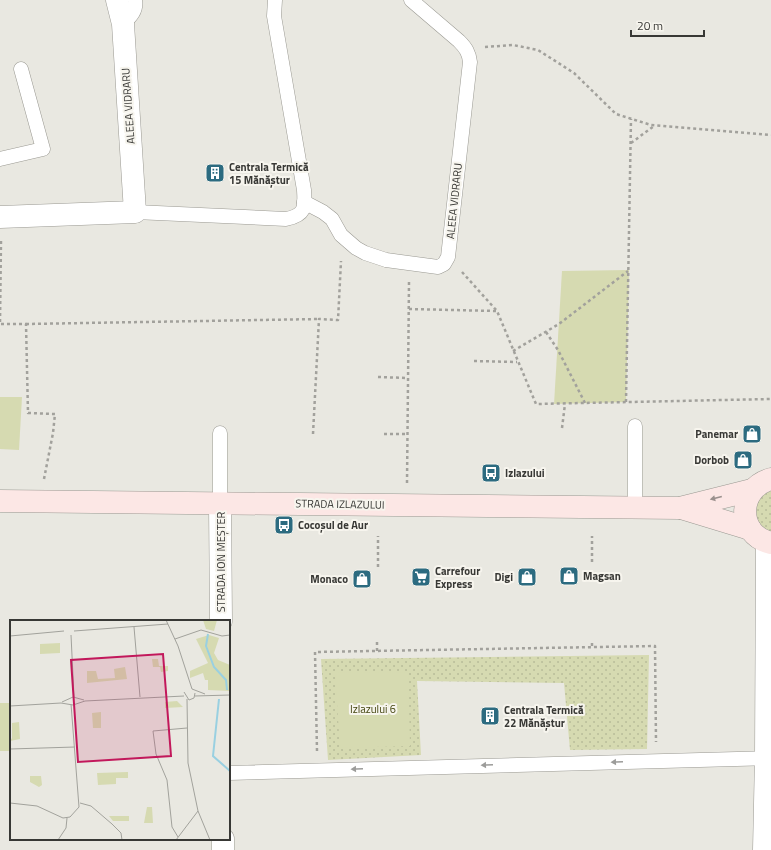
<svg xmlns="http://www.w3.org/2000/svg" width="771" height="850" viewBox="0 0 771 850" font-family="'Titillium Web',sans-serif">
<defs>
<pattern id="grass-dots" width="8" height="8" patternUnits="userSpaceOnUse"><rect width="8" height="8" fill="#d6dab1"/><path d="M2 2h.1M6 6h.1" fill="none" stroke="#b8bc99" stroke-width="1.8" stroke-linecap="round"/></pattern>
</defs>
<rect width="100%" height="100%" fill="#e9e8e1"/>
<g fill="url(#grass-dots)">
<path d="M771 486V539L763 535 750 504Z"/>
<path d="M649 655 647 749 570 750 564 683 417 681 421 755 328 760 321 659Z"/>
</g>
<g fill="#d6dab1">
<path d="M629 270 626 402 554 404 562 271Z"/>
<path d="M0 397H22L19 450 0 449Z"/>
<path d="M408 672 410 746 340 748 335 673Z"/>
<rect x="0" y="703" width="11" height="48"/>
</g>
<g fill="none" stroke-linecap="round" stroke-linejoin="round">
<defs>
<g id="lane">
<path d="M123 24C130 17 137 11 135 0"/>
<path d="M0 159 43 149 21 69"/>
<path d="M304 202 323 212 332 219 341 235 356 248 365 253 386 260 438 267 444 264 448 257 470 62C469 53 466 48 459 41L411 0"/>
<path d="M135 212 286 219C306 215 305 207 304 190L274 16 275 0"/>
<path d="M220 433V503"/>
<path d="M635 507V426"/>
<path d="M229 773 771 758"/>
</g>
<g id="street">
<path d="M0 217 135 212 123 24 117 0"/>
<path d="M220 503 221 621"/>
<path d="M223 839V850"/>
<path d="M764 850 766 757 767 542"/>
</g>
<g id="secondary">
<path d="M771 479C737 488 736 535 771 543"/>
<path d="M0 501 680 508 752 490"/>
<path d="M681 508 750 529"/>
</g>
</defs>
<use href="#lane" stroke="#9a9992" stroke-width="15"/>
<use href="#street" stroke="#9a9992" stroke-width="23"/>
<use href="#secondary" stroke="#9a9992" stroke-width="23"/>
<g stroke="#a2a19c" stroke-width="2.5" stroke-dasharray="3 3" stroke-linecap="butt">
<path d="M485 47 513 45 538 50 574 73 616 114 651 125 771 135"/>
<path d="M631 143 654 126"/>
<path d="M1 241 0 324H26L28 413 55 414 53 433 44 479"/>
<path d="M462 272 497 311 536 404 771 399"/>
<path d="M409 309 496 311"/>
<path d="M26 324 319 319"/>
<path d="M546 332 558 350 585 403"/>
<path d="M513 351 559 324 628 271"/>
<path d="M474 361 517 362"/>
<path d="M378 377 408 378"/>
<path d="M626 402 631 119"/>
<path d="M562 428 565 404"/>
<path d="M313 434 319 319 338 320 341 261"/>
<path d="M384 434H407"/>
<path d="M407 483 409 282"/>
<path d="M592 562V536"/>
<path d="M378 567V536"/>
<path d="M592 643V647"/>
<path d="M377 651V641"/>
<path d="M317 751 315 652 655 646 656 742"/>
</g>
<use href="#lane" stroke="#fff" stroke-width="14"/>
<use href="#street" stroke="#fff" stroke-width="22"/>
<use href="#secondary" stroke="#fce7e5" stroke-width="22"/>
</g>
<defs><path id="oneway-solid" d="M-6-.8H1V-3.2L6.5 0L1 3.2V.8H-6Z"/></defs>
<use fill="#9a908d" href="#oneway-solid" transform="translate(716 498) rotate(166)"/>
<g fill="#9c9c9a">
<use href="#oneway-solid" transform="translate(617 762) rotate(178)"/>
<use href="#oneway-solid" transform="translate(487 765) rotate(178)"/>
<use href="#oneway-solid" transform="translate(357 769) rotate(178)"/>
</g>
<defs>
<symbol id="building-square" viewBox="-11 -11 22 22"><rect x="-9" y="-9" width="18" height="18" rx="4" fill="#2c6b80" stroke="#f7f5ee"/><path d="M-4-6H4V6H1V3H-1V6H-4ZM-2.5-4.3h1.7v1.8h-1.7ZM.8-4.3h1.7v1.8H.8ZM-2.5-1h1.7V.8h-1.7ZM.8-1h1.7V.8H.8Z" fill="#fff"/></symbol>
<symbol id="shop-square" viewBox="-11 -11 22 22"><rect x="-9" y="-9" width="18" height="18" rx="4" fill="#2c6b80" stroke="#f7f5ee"/><path d="M-5-2.5h2.3a2.7 3.5 0 0 1 5.4 0H5L5.5 6h-11ZM-1.5-2.5h3a1.5 2.3 0 0 0-3 0Z" fill="#fff"/></symbol>
<symbol id="bus-square" viewBox="-11 -11 22 22"><rect x="-9" y="-9" width="18" height="18" rx="4" fill="#2c6b80" stroke="#f7f5ee"/><path d="M-5-6H5V4H4V6H2V4H-2V6H-4V4H-5ZM-3.5-4V0h7V-4ZM-3.5 1.2v1.5H-2V1.2ZM2 1.2v1.5H3.5V1.2Z" fill="#fff"/></symbol>
<symbol id="supermarket-square" viewBox="-11 -11 22 22"><rect x="-9" y="-9" width="18" height="18" rx="4" fill="#2c6b80" stroke="#f7f5ee"/><path d="M-6-5.5h2.5l.6 2H6L4.5 2H-2.5L-4.4-4H-6ZM-1.5 3.2a1.3 1.3 0 1 0 .1 0ZM3 3.2a1.3 1.3 0 1 0 .1 0Z" fill="#fff"/></symbol>
</defs>
<g fill-rule="evenodd">
<use href="#building-square" x="204" y="162" width="22" height="22"/>
<use href="#shop-square" x="741" y="423" width="22" height="22"/>
<use href="#shop-square" x="732" y="449" width="22" height="22"/>
<use href="#bus-square" x="480" y="462" width="22" height="22"/>
<use href="#bus-square" x="273" y="514" width="22" height="22"/>
<use href="#shop-square" x="558" y="565" width="22" height="22"/>
<use href="#supermarket-square" x="410" y="566" width="22" height="22"/>
<use href="#shop-square" x="516" y="566" width="22" height="22"/>
<use href="#shop-square" x="351" y="568" width="22" height="22"/>
<use href="#building-square" x="479" y="705" width="22" height="22"/>
</g>
<g text-anchor="middle" stroke-width="4" stroke-linejoin="round" paint-order="stroke">
<g font-size="11" fill="#383835" stroke="#f7f5ee">
<text transform="translate(128 106) rotate(-94)" y="4">ALEEA VIDRARU</text>
<text transform="translate(454 201) rotate(-84)" y="4">ALEEA VIDRARU</text>
<text transform="translate(340 504) rotate(1)" y="4">STRADA IZLAZULUI</text>
<text transform="translate(221 562) rotate(-90)" y="4">STRADA ION MEȘTER</text>
</g>
<g font-size="11" font-weight="bold" fill="#383835" stroke="#f7f5ee" text-anchor="start">
<text x="229" y="171">Centrala Termică<tspan x="229" dy="13">15 Mănăștur</tspan></text>
<text x="738" y="438" text-anchor="end">Panemar</text>
<text x="729" y="464" text-anchor="end">Dorbob</text>
<text x="505" y="477">Izlazului</text>
<text x="298" y="529">Cocoșul de Aur</text>
<text x="435" y="575">Carrefour<tspan x="435" dy="13">Express</tspan></text>
<text x="583" y="580">Magsan</text>
<text x="513" y="581" text-anchor="end">Digi</text>
<text x="348" y="583" text-anchor="end">Monaco</text>
<text x="504" y="714">Centrala Termică<tspan x="504" dy="13">22 Mănăștur</tspan></text>
</g>
<g font-size="11" fill="#43440e" stroke="#f7f5ee">
<text x="373" y="713">Izlazului 6</text>
</g>
</g>
<g transform="translate(10 620)">
<rect width="220" height="220" fill="#e9e8e1"/>
<path d="M115 47 117 59 77 63V51H86L88 59 105 58 104 49ZM9 102 10 119 0 121 2 118V103Z" fill="#d6dab1"/>
<path d="M193 0H207L204 11 196 9ZM199 15 209 18 204 33 208 40 220 45V71L198 70V60H195L193 53 180 58V51L198 43 186 19Z" fill="#d6dab1"/>
<path d="M50 23V33L30 34V24ZM142 39H148L149 46H158V51L151 52 150 47H143ZM167 81 173 87 155 88V82ZM91 92V108H83L82 93ZM118 152V158H106V164L88 165 87 153ZM20 156H31L32 165 29 167 20 162ZM137 187H142L143 203H134ZM99 196H119V201H103Z" fill="#d6dab1"/>
<path fill="none" stroke="#99d0e1" stroke-width="2" d="M198 14 196 26 204 47 216 60 217 70M209 79 203 136 220 151"/>
<path fill="none" stroke="#a2a29c" stroke-width="1" d="M156 0 168 26 182 69 195 74M124 7 130 77M64 11 158 4M61 15 64 77M0 16 54 11M165 19 191 10 212 16 220 15M174 72 179 80 184 78 185 73M185 76 220 75M177 79 178 143 188 191 200 220M52 82 63 77 74 80M0 86 51 83 63 85 75 81 174 76M0 129 65 127M0 183 27 186 53 198 60 197 69 187 61 84M70 183 81 186 102 204 111 213 112 220M168 217 162 207 157 160 146 134 143 111 177 108M48 220 56 208 57 198M166 220 188 191"/>
<path fill="#c2185b" fill-opacity="0.15" stroke="#c2185b" stroke-width="2" d="M153 34 161 136 68 142 61 40Z"/>
<rect width="220" height="220" fill="none" stroke="#383835" stroke-width="2"/>
</g>
<path d="M631 30v6h73v-6" fill="none" stroke="#383835" stroke-width="2"/>
<text x="637" y="30" font-size="12" fill="#383835" stroke="#f7f5ee" stroke-width="3" paint-order="stroke">20 m</text>
</svg>
